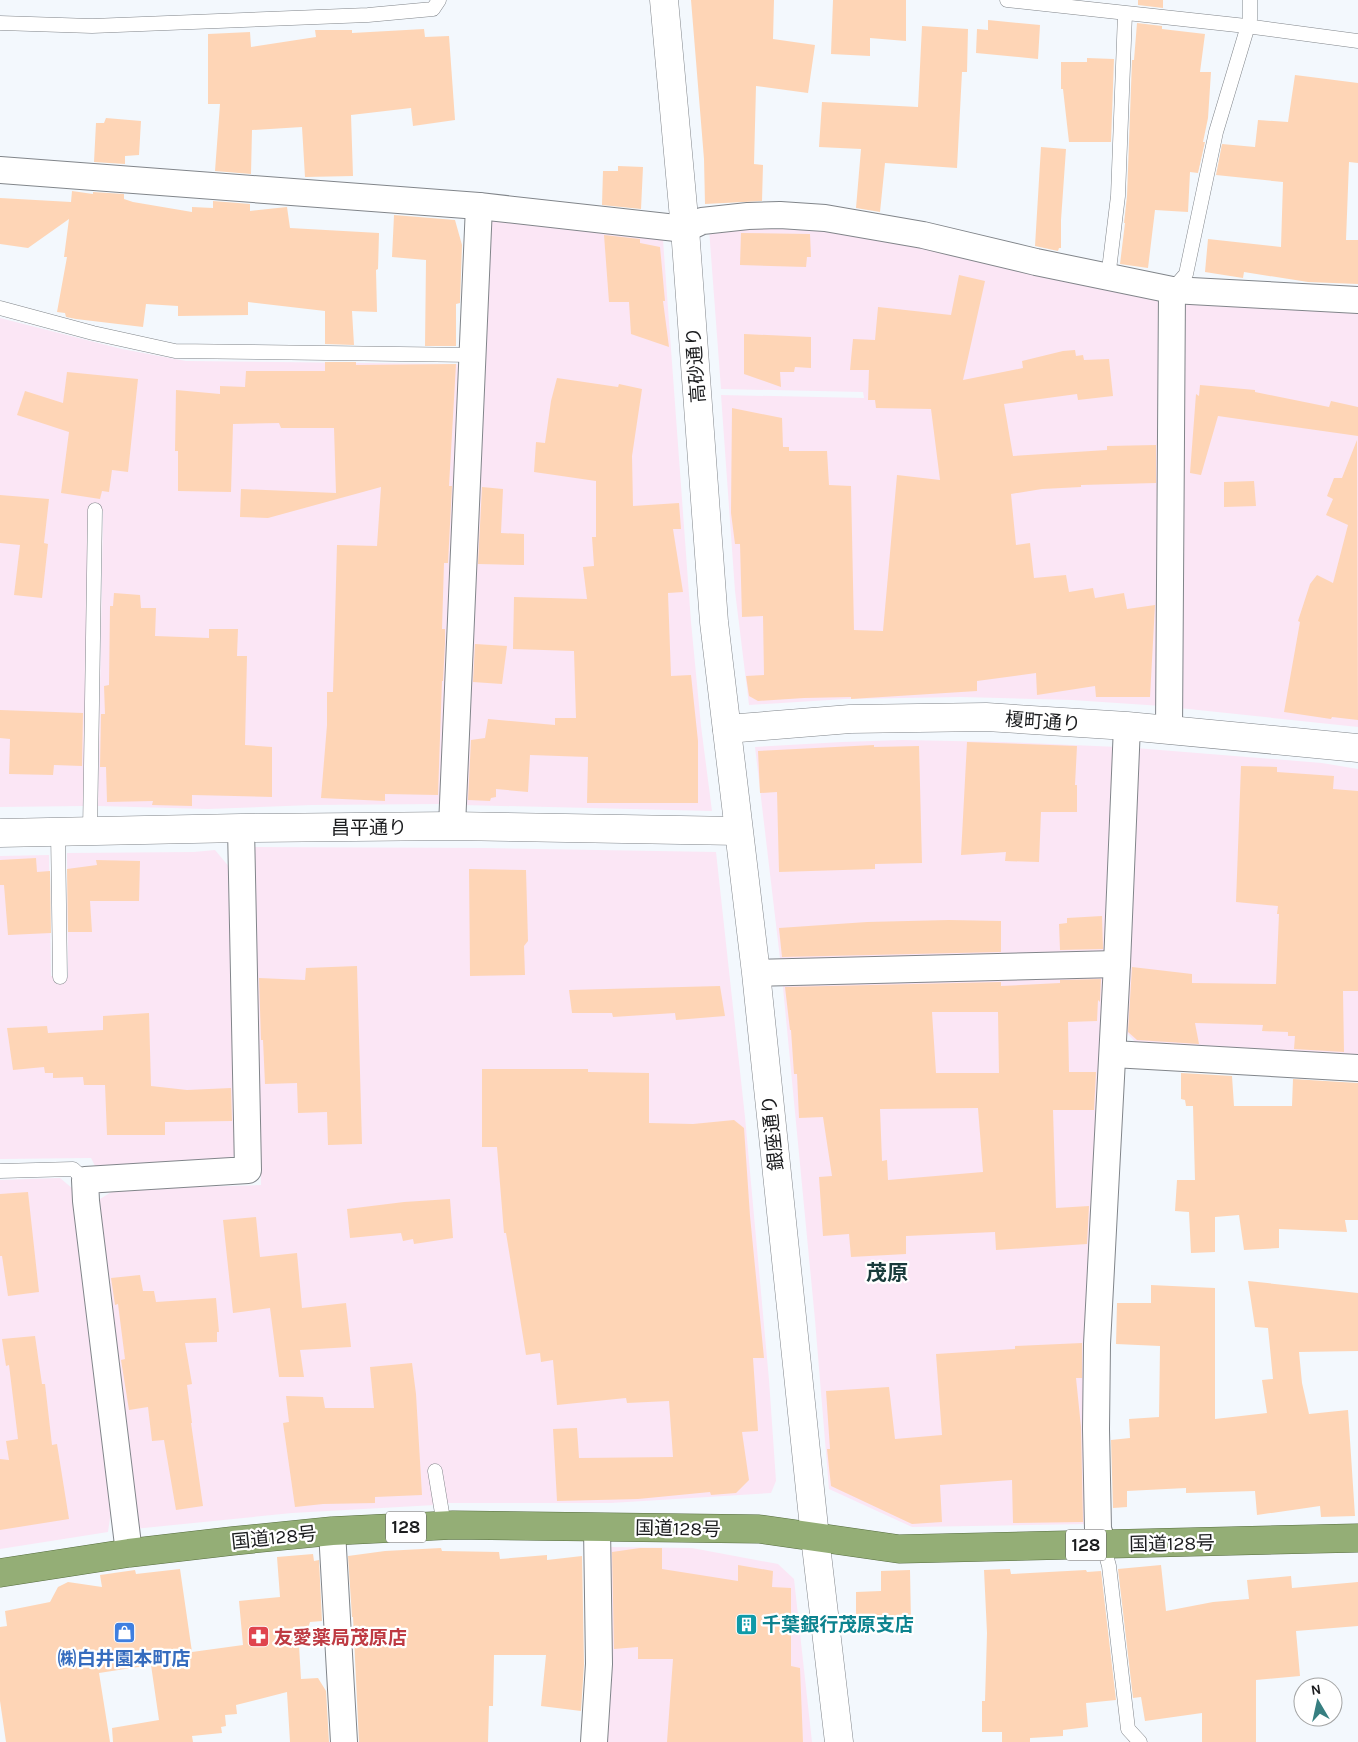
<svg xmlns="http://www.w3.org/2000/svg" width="1358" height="1742" viewBox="0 0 1358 1742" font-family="Karla,'Noto Sans JP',sans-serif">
<rect width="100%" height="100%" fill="#f3f8fd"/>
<g fill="#fbe6f5">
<path d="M489 218 663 240 691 622 701 726 712 811 463 805Z"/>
<path d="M763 224 901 240 1163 301 1162 706 1072 700 961 697 845 699 749 705 735 591 721 395 864 398 863 392 721 389 709 229Z"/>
<path d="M1184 303 1358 312V727L1179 708Z"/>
<path d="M0 318 122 349 186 361 457 364 461 367 441 804 312 805 208 809 98 806 103 511 89 510 84 806 0 807Z"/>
<path d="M902 740 1003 742 1118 747 1107 959 781 967 755 747 842 742Z"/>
<path d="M1135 748 1322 763 1358 769V1058L1138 1045 1125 1031Z"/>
<path d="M253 847 485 848 716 852 745 1117 769 1380 776 1481 771 1493 611 1503H447L442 1470 435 1471V1505L292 1513 134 1529 97 1201 116 1189 261 1185Z"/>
<path d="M215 850 230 868 238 1150 229 1162 95 1166 91 1158 0 1159V856L49 855 51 976 68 977 67 853 194 852Z"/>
<path d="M1106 971 1089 1524 912 1527 829 1489 815 1320 782 977Z"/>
<path d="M60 1178 73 1189 80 1224 86 1309 111 1511 108 1532 0 1549V1180Z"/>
<path d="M607 1547 692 1548 778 1564 794 1579 812 1742H605Z"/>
</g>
<g fill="#fed5b6" fill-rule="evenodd">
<path d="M691 0H774L773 39 815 45 808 93 756 86 754 164 763 165 762 201 705 204 704 159Z"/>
<path d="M833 0H906V41L870 38V56L831 54Z"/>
<path d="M1138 0H1163V8L1138 5Z"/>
<path d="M988 20 1040 25 1038 59 976 53 977 29 988 30Z"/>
<path d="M1137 23 1162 26V29L1205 34 1200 72H1211L1208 118 1203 142H1205L1198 173 1190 172 1188 212 1155 210 1148 268 1120 264 1125 223H1124L1127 196 1132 60H1134Z"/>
<path d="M922 26 968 29 967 72H962L957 168 885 163 880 212 856 208 861 149 819 147 822 102 918 107Z"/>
<path d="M424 29 425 37 449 36 455 120 413 126 411 108 351 115 353 176 305 177 302 127 252 130 251 174 215 171 220 104H208V34L250 32 251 47 316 37 315 30H352V33Z"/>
<path d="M1087 58 1114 59 1111 142H1069L1063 89H1061V62H1087Z"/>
<path d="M1295 75 1358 83V163L1349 162 1346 240H1358V284L1308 282 1244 272 1243 278 1205 272 1208 239 1281 247 1283 182 1216 175 1222 144 1255 147 1258 120 1288 122Z"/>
<path d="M106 118 141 121 139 155 125 156V164L94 162 96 123H104Z"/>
<path d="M1041 147 1066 149 1061 220V248H1059L1058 251 1035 246Z"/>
<path d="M618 166 643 167 641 209 602 205 603 171H618Z"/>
<path d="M72 191 93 194V192L124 194V199L133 202 192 212V207L213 208V201L250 204V211L287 207 290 228 379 233 378 269 376 270 377 312 352 311 354 345 325 344V311L248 302V315L178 316V306L146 304 143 327 76 319 66 317 65 313 57 312 67 257H64L69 219 28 248 0 244V198L71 202Z"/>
<path d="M394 215 455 220 462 245 460 303 456 304V346H425L426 260 392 257Z"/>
<path d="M741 233 810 234 811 257H807L806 267 740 265Z"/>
<path d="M604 235 640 239V243L660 247 665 301H663L669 347 631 334 629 302H609Z"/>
<path d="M959 275 985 281 963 380 1023 368 1022 361 1063 351 1075 350 1076 356 1083 355 1084 360 1109 359 1113 396 1078 400 1077 394 1004 404 1013 456 1107 450V446L1156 445V483L1081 485V487L1042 489 1011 494 1016 545 1030 543 1034 578 1066 575 1069 592 1093 588 1095 598 1124 593 1127 609 1155 605 1150 697H1096L1095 686 1037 695 1036 673 977 681V691L851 699V697L804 698 758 701 749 696 746 676 764 675 763 616 742 617 740 544H735L731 513 732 408 782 418 783 447H789V451H827L829 485 851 486 854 630 883 631 897 475 940 480 931 409 876 408 875 400H868L869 370H850L853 339 875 340 878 307 951 315Z"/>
<path d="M744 334 811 337V368L795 367 794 372H780L781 387 744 374Z"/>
<path d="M325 362H356V365L456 364 449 486H452L448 563H444L442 629H445V643L443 681H442L438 795 385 794V801L321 798 327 725V692H333L337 545 377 546 381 487 268 518 240 517 241 489 336 493 334 428H281L279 423 233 424 231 492 178 491V451H175L176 390 220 394V386L245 387 246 371H325Z"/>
<path d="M67 372 138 379 128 472 112 470 109 492 102 491 100 499 61 493 69 432 17 415 25 391 63 403Z"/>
<path d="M557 378 618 387 619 384 642 389 632 456 633 506 679 503 681 529H673L683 592 668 593 671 676 691 675 698 741V803H587L588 757 530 755 528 792 496 789V797L491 798 490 801 468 800 471 740 485 738 488 719 555 725V718H576L574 651 513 649 514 597 587 599 583 567 594 566 592 537H596V481L534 472 536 442 545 443 551 401Z"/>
<path d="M1200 385 1255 390V392L1329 407 1331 401 1358 407V436L1218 416 1201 475 1190 473 1196 394 1199 396Z"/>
<path d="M1357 440 1358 720 1332 717 1331 719 1284 712 1300 622 1298 621 1310 584 1317 575 1333 583 1348 525 1326 515 1333 499 1327 496 1334 478H1342Z"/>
<path d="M1254 481 1256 506 1224 507V482Z"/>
<path d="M482 487 503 489 501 533 524 534V565L478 564Z"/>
<path d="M0 495 49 499 44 543 48 544 42 598 14 595 20 545 0 543Z"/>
<path d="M114 593 140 595 141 608H156L155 636 209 638V629H238L237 656H247L245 745 272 747V797L192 795V806L152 805 153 801 107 802 106 767H100L101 714H105L104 686 109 685 110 606H113Z"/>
<path d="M475 644 507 646 502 684 473 682Z"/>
<path d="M0 710 83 713 82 766 54 765 53 775 9 774 10 739 0 738Z"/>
<path d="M967 742 1077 746 1075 785H1077V812H1041L1039 862 1005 861 1006 852 961 855Z"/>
<path d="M874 745V747L919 746 922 863 875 864V869L779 872 777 792 760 793 758 751Z"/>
<path d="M1241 766 1277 767V772L1334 776 1333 789 1358 791V991H1343L1344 1052 1294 1049 1295 1036H1288V1032L1262 1031 1263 1025 1195 1023 1199 1044 1137 1040 1128 1032 1132 967 1192 974V983L1276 984 1279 914H1277L1278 906 1236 902Z"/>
<path d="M36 858 37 872 50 871 51 933 8 935 4 885H0V860Z"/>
<path d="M96 860 140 861 139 901H90L92 932H68L67 869 97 865Z"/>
<path d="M469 869 526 870 528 941 524 946 525 975 470 976Z"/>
<path d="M1102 916 1103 949 1060 950 1059 924 1067 923V918Z"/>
<path d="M949 920 1001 921V952L782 957 779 928 867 922Z"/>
<path d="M357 966 362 1144 328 1145 327 1112 298 1113 297 1083 265 1084 263 1040H261L259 978 305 980 306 968Z"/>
<path d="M1101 979 1100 1002 1098 1000 1097 1021 1068 1022 1069 1072H1096L1094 1110H1053L1056 1208 1089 1206 1087 1244 996 1250 995 1232 906 1236V1254L851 1257 849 1234 823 1236 819 1177 832 1176 823 1117 799 1118 797 1074H794L791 1030H790L785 987 1001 982V986L1060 983V980ZM932 1012H998L999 1073H936ZM978 1108 983 1172 888 1180 887 1160 882 1161 880 1109Z"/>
<path d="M720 986 725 1016 676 1020 675 1013 613 1017 612 1013H572L569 990Z"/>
<path d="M149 1013 151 1086 187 1090 231 1088 232 1121 165 1122V1135H107L105 1085H84L83 1077 53 1078V1073H45L44 1067 13 1070 7 1028 47 1026 48 1033 103 1030V1016Z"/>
<path d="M482 1069H588V1072L649 1073V1123L693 1124 734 1120 744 1128 750 1216 764 1358H753L758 1431 742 1432 749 1480 736 1493 711 1495 710 1492 638 1499 557 1501 553 1429 577 1428 579 1458 673 1457 669 1401 627 1403 626 1398 557 1405 553 1360 541 1362 540 1353 526 1355 506 1233H504L497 1147H482Z"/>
<path d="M1181 1073 1232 1076 1234 1106H1292L1293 1079 1358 1083V1220H1345L1347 1232 1279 1229V1248L1244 1250 1239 1215 1215 1217V1252L1191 1253 1189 1212 1175 1211 1177 1180H1195L1193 1106H1186L1185 1100 1181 1099Z"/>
<path d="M28 1192 39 1292 8 1296 2 1256H0V1194Z"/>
<path d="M450 1199 453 1238 414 1244 413 1239 403 1241 401 1233 350 1238 347 1209 404 1202Z"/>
<path d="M256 1217 260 1257 297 1253 302 1308 346 1303 351 1347 300 1350 304 1377H279L270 1308 233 1313 223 1220Z"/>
<path d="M140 1275 143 1291H154L156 1302 216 1298 219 1332H217V1342L185 1343 192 1384 187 1385 192 1423H191L203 1506 176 1510 164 1440 152 1441 148 1407 129 1410 121 1360 125 1359 118 1304 115 1305 111 1278Z"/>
<path d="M1248 1281 1358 1293V1351L1299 1352 1302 1383 1309 1414 1348 1410 1355 1516 1321 1517 1320 1506 1257 1515 1255 1491 1186 1493V1488L1127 1491V1507L1113 1508 1111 1440 1130 1438 1129 1419 1159 1417 1160 1346 1116 1344 1117 1303H1151V1285L1215 1288V1419L1267 1413 1262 1380 1273 1379 1268 1328 1255 1327Z"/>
<path d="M35 1336 42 1384H45L52 1445 57 1444 69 1519 0 1530V1459L9 1460 6 1441 18 1439 9 1365 6 1366 2 1339Z"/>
<path d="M1082 1343V1378H1076L1081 1427 1083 1522 1013 1523 1012 1480 940 1485 942 1522 912 1524 831 1486 827 1449H830L826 1391 889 1387 895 1439 942 1435 936 1354 1015 1349V1346Z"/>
<path d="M412 1363 416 1394 422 1495 375 1497V1503L323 1504 295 1507 283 1423 289 1422 286 1396 323 1397 325 1408H374L370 1367Z"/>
<path d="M441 1548 442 1551 499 1552 500 1559 547 1555V1560L582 1556 584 1664 581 1711 541 1706 546 1655H494L493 1706H489L488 1742H359L353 1617H352L348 1556 385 1551Z"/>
<path d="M640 1548H662V1569L738 1581V1565L773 1571 772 1587 791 1588V1666L800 1668 803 1742H667L673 1659H638V1647L614 1649 612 1552Z"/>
<path d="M313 1554 314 1561 319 1560 322 1621 310 1622 308 1628 298 1629 301 1679 318 1678 326 1691 329 1742H290L287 1692 236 1705 237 1714 225 1715 226 1726 221 1727 222 1733 192 1736 193 1742H113L112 1728 159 1720 151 1665 99 1673 110 1742H6L0 1701V1627L7 1626 5 1611 50 1602 58 1587 68 1582 102 1587 100 1575 135 1570 136 1574 180 1569 192 1652 243 1645 239 1601 280 1597 277 1557Z"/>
<path d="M1161 1565 1166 1611 1213 1602 1249 1599 1247 1580 1291 1576 1292 1588 1358 1582V1626L1296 1631 1300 1676 1256 1680V1742H1202V1713L1145 1721 1141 1697 1133 1698 1118 1569Z"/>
<path d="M1010 1569 1011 1574 1086 1570 1087 1572 1101 1571 1116 1700 1086 1703 1088 1727 1063 1730V1736L1030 1738V1742H1002V1732H982V1701H985L987 1633 984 1570Z"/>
<path d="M910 1570 911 1624 856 1625V1592L881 1591V1571Z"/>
</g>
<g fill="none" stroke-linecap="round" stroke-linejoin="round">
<defs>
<g id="service">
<path d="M1007 0 1246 26 1358 41"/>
<path d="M0 23 92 26 368 15 433 9 439 0"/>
<path d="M1108 278 1118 196 1125 14"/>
<path d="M1172 290 1186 274 1216 132 1250 19V0"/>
<path d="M0 308 93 333 175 351 472 355"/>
<path d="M90 831 95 510"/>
<path d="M58 832 60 977"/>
<path d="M0 1171 73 1169 85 1180"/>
<path d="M435 1471 444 1525"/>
<path d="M1103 1544 1109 1566 1128 1729 1140 1742"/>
</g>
<g id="minor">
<path d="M0 170 479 206 685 229 702 221 748 216 780 215 825 218 923 235 1036 262 1172 290 1358 300"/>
<path d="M1169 730 1172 290"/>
<path d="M452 826 479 206"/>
<path d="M756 973 1117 964"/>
<path d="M1113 1054 1358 1068"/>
<path d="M332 1531 344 1742"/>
<path d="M1103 1544 1098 1529 1096 1429 1097 1344 1117 964 1127 726"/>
<path d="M129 1553 86 1201 85 1180 248 1170 241 828"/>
<path d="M594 1742 599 1664 597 1527"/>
</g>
<g id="tertiary">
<path d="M664 0 685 229 714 622 756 973 815 1537 839 1742"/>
<path d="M727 729 850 719 986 717 1127 726 1358 748"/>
<path d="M0 833 241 828 452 826 738 831"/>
</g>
<path id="trunk" d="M0 1573 129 1553 232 1541 332 1531 453 1525 759 1529 899 1549 1358 1538"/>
</defs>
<use href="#service" stroke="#81858a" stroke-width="15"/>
<use href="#minor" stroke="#81858a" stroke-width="28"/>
<use href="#tertiary" stroke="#81858a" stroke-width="29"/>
<use href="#trunk" stroke="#586e41" stroke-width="29"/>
<use href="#service" stroke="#fff" stroke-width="14"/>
<use href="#minor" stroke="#fff" stroke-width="26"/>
<use href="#tertiary" stroke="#fff" stroke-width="28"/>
<use href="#trunk" stroke="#94ae76" stroke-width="28"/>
</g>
<defs>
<symbol id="building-square" viewBox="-11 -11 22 22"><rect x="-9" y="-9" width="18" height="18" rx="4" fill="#0f9aa8" stroke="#fff"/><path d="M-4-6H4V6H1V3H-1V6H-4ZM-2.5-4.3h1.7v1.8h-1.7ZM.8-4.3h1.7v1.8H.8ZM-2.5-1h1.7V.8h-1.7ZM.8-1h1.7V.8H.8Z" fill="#fff"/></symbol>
<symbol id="shop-square" viewBox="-11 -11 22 22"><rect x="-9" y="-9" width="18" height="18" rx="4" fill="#3f7fe0" stroke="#fff"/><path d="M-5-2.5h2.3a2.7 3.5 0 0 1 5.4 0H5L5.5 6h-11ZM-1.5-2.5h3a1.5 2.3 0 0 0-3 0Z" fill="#fff"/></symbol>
<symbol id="pharmacy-square" viewBox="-11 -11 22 22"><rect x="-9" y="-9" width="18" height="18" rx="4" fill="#e0444e" stroke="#fff"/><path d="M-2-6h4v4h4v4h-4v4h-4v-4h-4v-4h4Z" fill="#fff"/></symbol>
</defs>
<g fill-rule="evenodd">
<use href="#building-square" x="734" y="1612" width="25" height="25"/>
<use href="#shop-square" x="112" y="1620" width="25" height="25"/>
<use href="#pharmacy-square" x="246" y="1624" width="25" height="25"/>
</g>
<g text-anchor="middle" stroke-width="4.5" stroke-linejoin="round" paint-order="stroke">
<g fill="#fff" stroke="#606162" stroke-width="1">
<rect x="386" y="1511.5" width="40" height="31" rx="4"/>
<rect x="1066" y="1529.5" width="40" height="31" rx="4"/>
</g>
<g font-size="18" font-weight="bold" fill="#1c1d1f">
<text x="406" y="1533">128</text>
<text x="1086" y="1551">128</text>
</g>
<g font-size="19" fill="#1c1d1f" stroke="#fff">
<text transform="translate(695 365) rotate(-94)" y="7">高砂通り</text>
<text transform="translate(1043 721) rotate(4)" y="7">榎町通り</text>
<text x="369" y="834">昌平通り</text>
<text transform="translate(772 1133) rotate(-96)" y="7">銀座通り</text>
<text transform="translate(678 1528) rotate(1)" y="7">国道128号</text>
<text transform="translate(274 1537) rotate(-6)" y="7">国道128号</text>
<text transform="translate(1172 1543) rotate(-1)" y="7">国道128号</text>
</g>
<g font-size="19" font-weight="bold" fill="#0d838f" stroke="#fff" text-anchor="start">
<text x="762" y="1631">千葉銀行茂原支店</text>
</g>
<g font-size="19" font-weight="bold" fill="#be3a42" stroke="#fff" text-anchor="start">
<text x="274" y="1644">友愛薬局茂原店</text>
</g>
<g font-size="19" font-weight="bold" fill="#366cbe" stroke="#fff">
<text x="124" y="1665">㈱白井園本町店</text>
</g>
<g font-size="21" font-weight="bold" fill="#183b3b" stroke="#fff">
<text x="887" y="1280">茂原</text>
</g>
</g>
<g transform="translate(1318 1702) rotate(351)"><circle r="24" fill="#ffffff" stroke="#a4a5a5"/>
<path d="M0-4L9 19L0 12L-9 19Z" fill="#377f81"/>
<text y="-8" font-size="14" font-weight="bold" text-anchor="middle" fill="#1c1d1f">N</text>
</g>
</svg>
